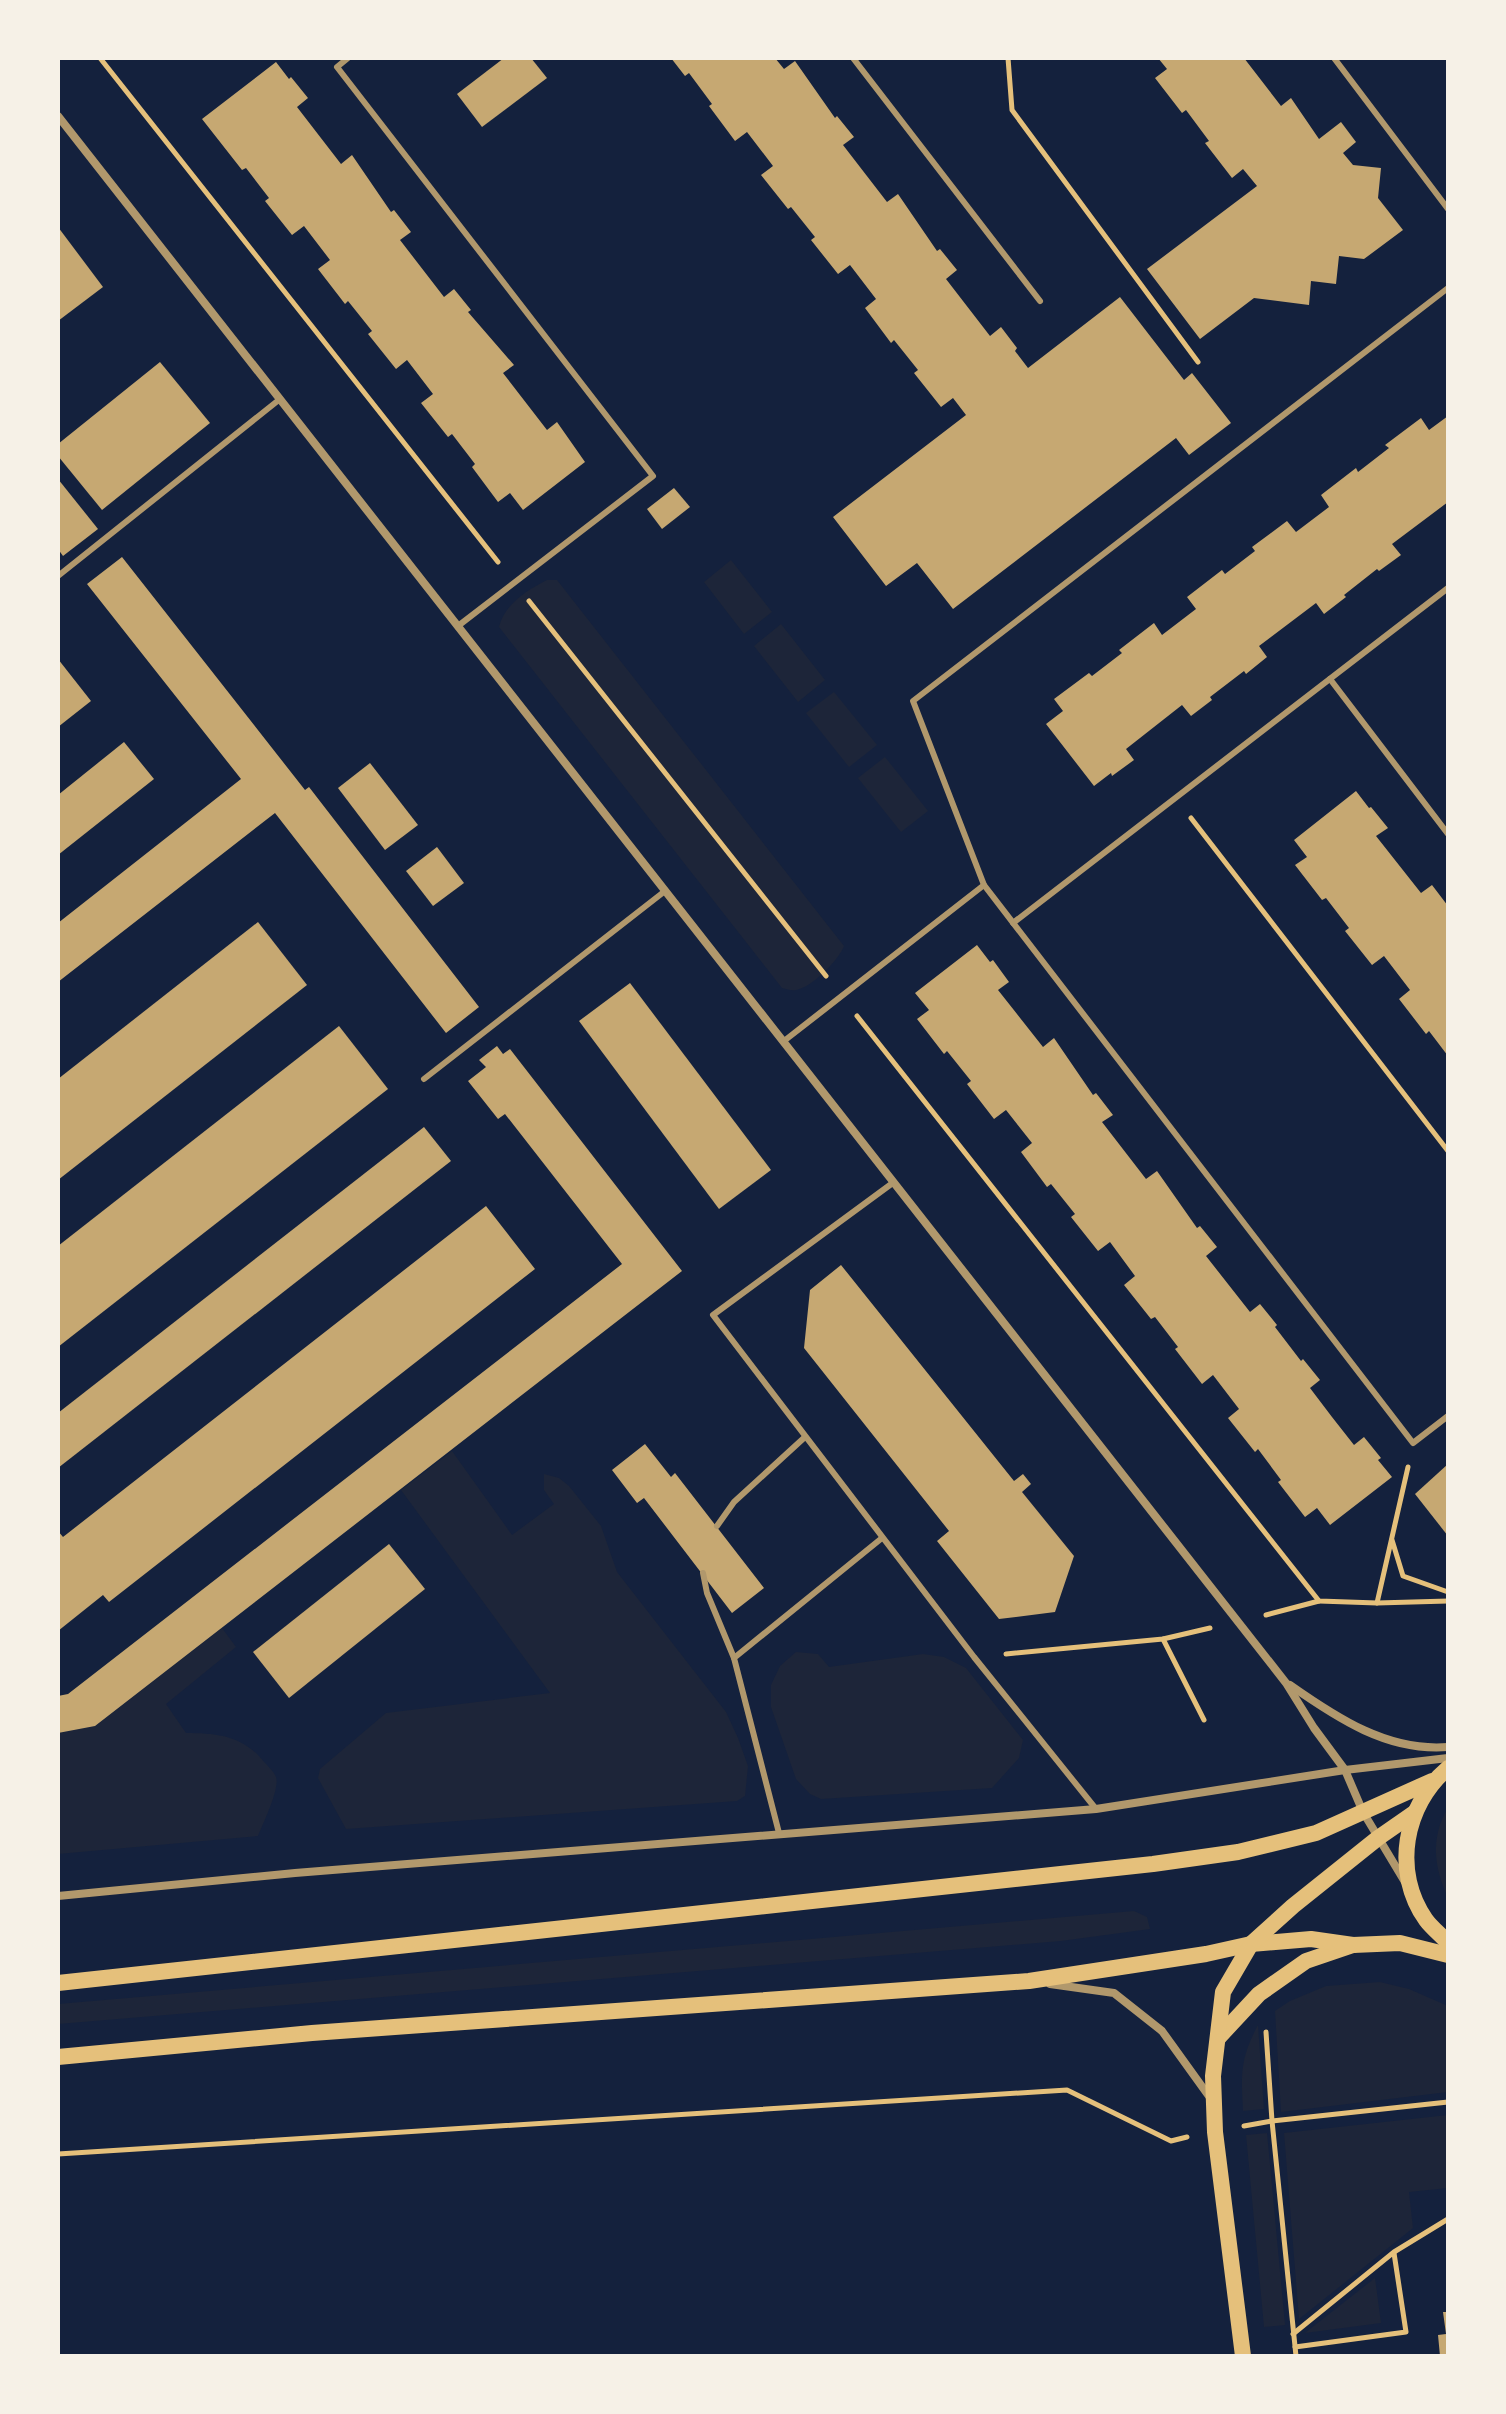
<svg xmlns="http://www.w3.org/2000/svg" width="1506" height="2414" viewBox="0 0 1506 2414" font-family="Barlow,sans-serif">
<rect width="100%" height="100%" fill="#14213d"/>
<g fill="#1d2539">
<path d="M731 560 772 612 744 634 704 582Z"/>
<path d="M547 580H557L844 946C839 960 811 988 796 990 791 991 787 989 782 988L499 627C504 605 527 590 547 580Z"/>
<path d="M781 624 825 680 798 702 754 646Z"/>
<path d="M834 692 877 745 849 767 806 713Z"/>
<path d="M885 757 928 811 901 832 858 778Z"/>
<path d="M452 1451 512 1535 554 1504 544 1490V1474L559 1478 569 1486 601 1526 617 1572 726 1712 738 1738 748 1766 745 1796 737 1801 346 1829 318 1778 320 1769 386 1713 550 1693 401 1490Z"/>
<path d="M222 1628 236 1647 166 1704 186 1733C217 1733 244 1736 264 1762 268 1766 274 1772 276 1777 280 1789 263 1823 258 1836L58 1854V1733L95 1726Z"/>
<path d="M796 1652 818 1654 829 1667 923 1654 944 1657 966 1668 1023 1740 1019 1758 992 1788 821 1799 810 1794 796 1779 771 1707V1685L780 1666Z"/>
<path d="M1448 1808V1898C1434 1868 1430 1837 1448 1808Z"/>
<path d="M1134 1911 1147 1917 1150 1929 1061 1941 58 2024V2004Z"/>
<path d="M1380 1982 1409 1989 1448 2006V2092L1281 2112 1275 2011 1290 2001 1326 1986Z"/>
<path d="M1258 2025 1264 2109 1243 2111C1241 2073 1240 2059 1258 2025Z"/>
<path d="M1448 2115V2188L1409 2192 1413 2228 1299 2319 1284 2133Z"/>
<path d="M1267 2133 1285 2325 1264 2327 1246 2135Z"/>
<path d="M1375 2278 1381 2323 1305 2333Z"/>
</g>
<g fill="#c6a872">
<path d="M504 58H531L547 78 482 127 457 94Z"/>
<path d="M671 58H775L784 69 795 61 835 118 837 116 854 137 843 145 887 202 898 194 937 251 940 249 957 270 946 279 990 336 1001 327 1017 348 1015 351 1028 368 1120 297 1184 380 1192 373 1231 423 1189 455 1176 438 953 609 917 563 886 586 833 517 966 415 953 398 941 407 914 373 918 370 894 340 891 343 865 308 876 299 850 265 838 274 811 240 815 237 791 207 788 209 761 175 773 166 747 132 735 141 709 106 712 104 689 73 685 76Z"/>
<path d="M1158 58H1244L1281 106 1291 98 1319 139 1341 122 1356 142 1343 153 1353 165 1381 168 1378 198 1403 230 1364 259 1339 256 1336 284 1311 281 1309 305 1254 298 1200 339 1147 269 1257 186 1243 169 1232 178 1205 143 1209 141 1186 110 1182 113 1155 78 1167 69Z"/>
<path d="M276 62 289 79 291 77 308 98 297 107 341 164 352 155 391 212 394 210 411 232 400 240 444 297 454 289 471 310 468 312 514 365 503 373 547 430 557 422 585 462 523 510 510 493 498 502 472 467 475 464 452 434 448 437 421 403 433 394 407 360 396 369 368 334 372 331 348 301 345 304 318 269 330 260 304 226 292 235 265 201 269 198 246 168 242 170 202 119Z"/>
<path d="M58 227 103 287 58 321Z"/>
<path d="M160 362 210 423 102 510 58 456V444Z"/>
<path d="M1448 416V502L1392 544 1401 555 1379 571 1377 569 1344 595 1346 597 1324 614 1316 603 1259 646 1267 657 1246 674 1244 671 1210 697 1212 700 1191 716 1182 705 1126 749 1134 760 1112 776 1111 773 1094 786 1046 724 1063 711 1054 699 1089 673 1092 676 1122 653 1119 650 1154 623 1162 635 1196 609 1187 597 1222 570 1225 574 1255 551 1252 547 1287 521 1296 532 1329 507 1321 495 1356 468 1358 472 1389 448 1385 445 1421 418 1429 430Z"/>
<path d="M58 479 98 529 63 556 58 549Z"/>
<path d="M674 488 690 507 662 529 647 509Z"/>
<path d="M122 557 305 790 309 787 479 1007 446 1033 275 813 58 982V923L241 779 87 584Z"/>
<path d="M58 659 91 701 58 727Z"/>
<path d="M124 742 154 779 58 855V795Z"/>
<path d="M370 763 418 825 385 850 338 788Z"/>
<path d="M1356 791 1369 808 1371 807 1388 828 1376 836 1421 893 1432 885 1448 906 1446 908 1448 911V1056L1429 1031 1426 1034 1399 999 1410 990 1384 956 1372 965 1345 931 1349 928 1326 898 1322 900 1295 865 1307 857 1294 840Z"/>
<path d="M437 847 464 883 433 906 406 871Z"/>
<path d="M258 922 307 985 58 1180V1079Z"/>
<path d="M977 945 990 962 993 960 1009 982 998 990 1043 1047 1054 1038 1093 1095 1096 1093 1113 1115 1102 1122 1146 1179 1157 1171 1197 1228 1200 1226 1217 1247 1206 1256 1250 1312 1260 1304 1277 1325 1275 1327 1301 1361 1303 1359 1320 1380 1310 1388 1332 1417 1354 1445 1364 1437 1381 1458 1378 1460 1392 1477 1330 1525 1317 1508 1305 1517 1278 1482 1281 1480 1258 1449 1255 1452 1228 1418 1239 1409 1213 1375 1202 1384 1175 1349 1178 1347 1155 1317 1151 1319 1124 1285 1135 1276 1110 1242 1098 1251 1071 1217 1075 1214 1051 1184 1047 1187 1021 1152 1032 1143 1006 1110 994 1119 967 1084 971 1081 947 1051 944 1054 917 1019 929 1010 915 993Z"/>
<path d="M630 983 771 1170 719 1209 579 1021Z"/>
<path d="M339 1026 388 1089 58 1347V1246Z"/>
<path d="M497 1046 503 1054 510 1049 682 1271 95 1726 58 1733V1696L68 1694 622 1264 505 1114 498 1119 468 1081 486 1067 479 1060Z"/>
<path d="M424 1127 451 1161 58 1468V1413Z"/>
<path d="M486 1206 535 1269 109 1602 103 1595 58 1631V1531L63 1537Z"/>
<path d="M841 1265 1014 1481 1023 1474 1031 1484 1022 1492 1074 1556 1055 1612 999 1619 937 1541 949 1531 804 1348 810 1290Z"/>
<path d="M645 1444 671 1477 675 1473 764 1588 732 1613 644 1498 637 1503 612 1470Z"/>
<path d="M1448 1464V1536L1415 1494Z"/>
<path d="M389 1544 425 1589 289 1698 253 1652Z"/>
<path d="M1443 2312H1448V2356H1440L1438 2335 1446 2334Z"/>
</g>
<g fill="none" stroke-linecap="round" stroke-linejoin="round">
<g stroke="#e5c07b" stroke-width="5">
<path d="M100 58 498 562"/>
<path d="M1008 58 1012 110 1198 362"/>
<path d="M529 601 826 976"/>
<path d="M1191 818 1448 1151"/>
<path d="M857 1016 1319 1601 1377 1603 1448 1601"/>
<path d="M1392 1540 1403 1576 1448 1592"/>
<path d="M1377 1603 1408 1467"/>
<path d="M1266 1615 1319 1601"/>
<path d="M1163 1639 1204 1720"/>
<path d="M1006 1654 1163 1639 1210 1628"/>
<path d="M1244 2126 1272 2121 1266 2032"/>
<path d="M58 2154 1067 2090 1171 2141 1187 2137"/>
<path d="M1293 2334 1394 2252 1448 2219"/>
<path d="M1295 2347 1406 2332 1394 2253"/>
<path d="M1296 2356 1272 2121 1448 2102"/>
</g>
<g stroke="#b1986c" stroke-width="6">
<path d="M348 58 337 67 653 476 458 626"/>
<path d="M853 58 1040 301"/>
<path d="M1334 58 1448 209"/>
<path d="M1448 288 913 701 984 885 1413 1443 1448 1416"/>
<path d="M58 576 280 399"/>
<path d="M1330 679 1448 834"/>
<path d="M1013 923 1448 588"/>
<path d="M784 1041 984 885"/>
<path d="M424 1079 665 891"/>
<path d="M894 1182 713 1315 974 1657 1096 1809"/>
<path d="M717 1526 734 1502 805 1437"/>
<path d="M703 1573 707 1593 734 1658"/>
<path d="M779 1833 734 1658 882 1538"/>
</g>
<g stroke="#b1986c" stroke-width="8">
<path d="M58 116 1286 1683 1314 1728 1345 1770 1363 1812 1405 1882"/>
<path d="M1290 1685C1337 1718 1388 1752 1448 1747"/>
<path d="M58 1896 295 1873 1096 1809 1345 1770 1448 1758"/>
<path d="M1050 1984 1114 1993 1162 2031 1211 2099"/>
</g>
<g stroke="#e5c07b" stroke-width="16">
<path d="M1448 1768C1404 1805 1392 1872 1426 1920 1432 1928 1441 1935 1448 1943"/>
<path d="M58 1983 1153 1864 1238 1852 1316 1833 1432 1781"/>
<path d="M1219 2037 1259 1994 1306 1961 1353 1945 1400 1943 1448 1955"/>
<path d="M58 2057 312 2033 1029 1981 1206 1954 1251 1944 1311 1939 1353 1945"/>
<path d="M1243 2356 1215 2132 1213 2076 1223 1992 1251 1944 1293 1906 1378 1838 1414 1813"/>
</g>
</g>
<rect width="1506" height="2414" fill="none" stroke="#f6f1e7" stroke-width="120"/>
</svg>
